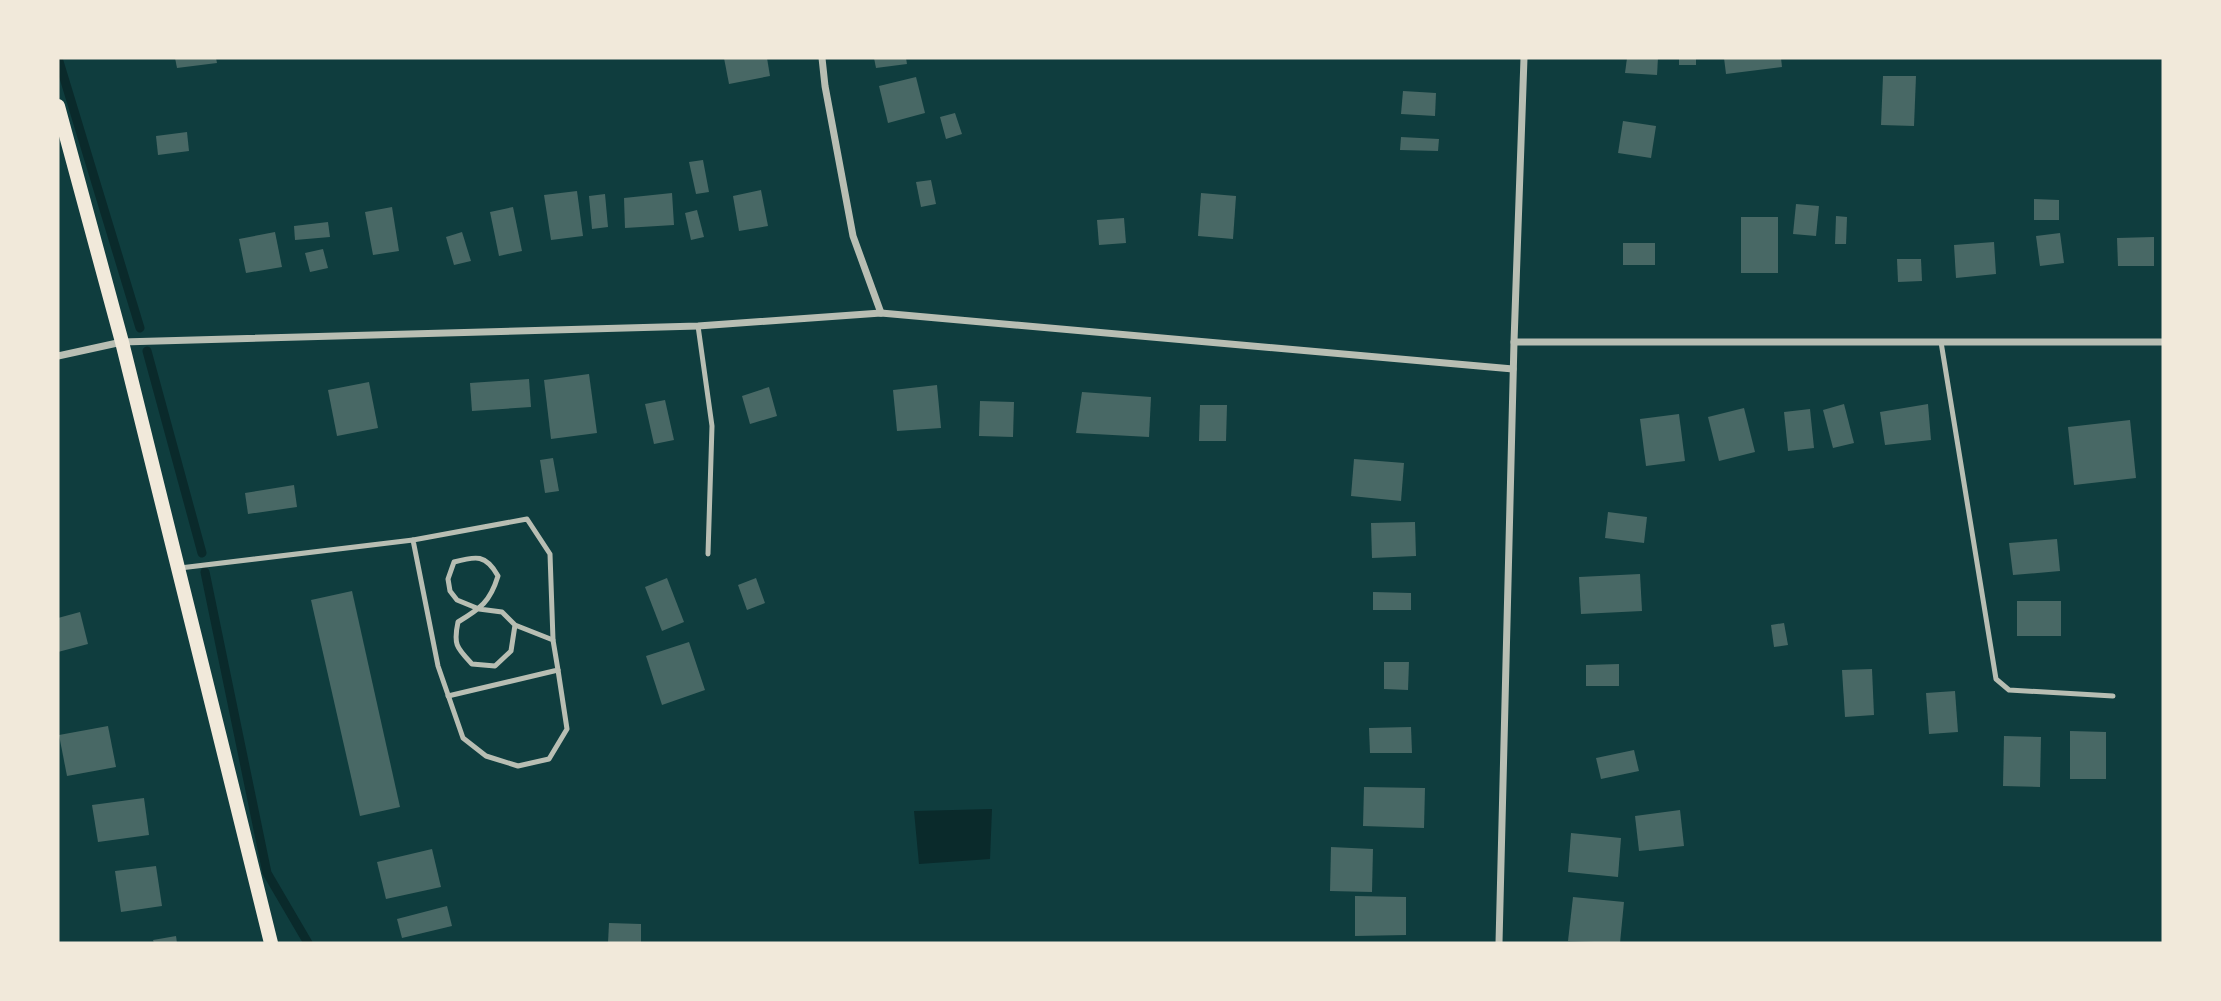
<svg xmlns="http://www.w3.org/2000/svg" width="2221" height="1001" viewBox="0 0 2221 1001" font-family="'Roboto Condensed',sans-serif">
<rect width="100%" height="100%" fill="#0f3d3e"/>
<path fill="#0a2a2b" d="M992 809 990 859 919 864 914 811Z"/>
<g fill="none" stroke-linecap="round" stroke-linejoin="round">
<g stroke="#0a2a2b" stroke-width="9">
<path d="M58 58 140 328"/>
<path d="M147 351 202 553"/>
<path d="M205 572 267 873 308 943"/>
</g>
</g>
<g fill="#486865">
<path d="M175 58H216L217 63 177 68Z"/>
<path d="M724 58H767L770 76 729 84Z"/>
<path d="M874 58H906L907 64 876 68Z"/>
<path d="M1627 58H1658L1657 75 1625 73Z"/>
<rect x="1679" y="58" width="17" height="7"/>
<path d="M1724 58H1781L1782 67 1726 74Z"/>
<path d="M1883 76H1916L1914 126 1881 125Z"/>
<path d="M916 77 925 113 888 123 879 86Z"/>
<path d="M1403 91 1436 93 1435 116 1401 114Z"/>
<path d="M955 113 962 134 946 139 940 117Z"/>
<path d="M1623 121 1656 126 1651 158 1618 153Z"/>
<path d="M187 132 189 151 158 155 156 136Z"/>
<path d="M1401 137 1439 139 1438 151 1400 150Z"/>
<path d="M703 160 709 192 696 194 689 162Z"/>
<path d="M931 180 936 204 921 207 916 182Z"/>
<path d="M761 190 768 226 739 231 733 196Z"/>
<path d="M577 191 583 236 551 240 544 195Z"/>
<path d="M672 193 674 225 625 228 624 198Z"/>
<path d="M1201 193 1236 196 1233 239 1198 236Z"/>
<path d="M605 194 608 227 592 229 589 196Z"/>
<path d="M2034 199 2059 200V220H2034Z"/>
<path d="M1796 204 1819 206 1816 236 1793 234Z"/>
<path d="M392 207 399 251 373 255 365 212Z"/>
<path d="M513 207 522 251 499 256 490 212Z"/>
<path d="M697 210 704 237 691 240 685 213Z"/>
<path d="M1836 216 1847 217 1846 244H1835Z"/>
<rect x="1741" y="217" width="37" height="56"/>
<path d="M1124 218 1126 243 1099 245 1097 220Z"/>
<path d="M328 222 330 237 295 240 294 226Z"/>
<path d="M275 232 282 267 246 273 239 239Z"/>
<path d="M462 232 471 261 454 265 446 237Z"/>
<path d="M2060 233 2064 263 2040 266 2036 236Z"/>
<path d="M2154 237V266H2118L2117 238Z"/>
<path d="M1994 242 1996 274 1956 278 1954 245Z"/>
<rect x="1623" y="243" width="32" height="22"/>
<path d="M323 249 328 268 310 272 305 253Z"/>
<path d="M1897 259H1921L1922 281 1898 282Z"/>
<path d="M589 374 597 433 551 439 544 380Z"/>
<path d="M529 379 531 407 472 411 470 383Z"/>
<path d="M369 382 378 428 337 436 328 390Z"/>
<path d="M937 385 941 428 897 431 893 390Z"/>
<path d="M769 387 777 416 750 424 742 396Z"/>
<path d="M1082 392 1151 397 1149 437 1076 433Z"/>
<path d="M665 400 674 440 654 444 645 404Z"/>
<path d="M980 401 1014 402 1013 437 979 436Z"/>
<path d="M1844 404 1854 443 1833 448 1823 410Z"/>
<path d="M1928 404 1931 440 1885 445 1880 412Z"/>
<path d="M1200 405H1227L1226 441H1199Z"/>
<path d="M1744 408 1755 452 1719 461 1708 417Z"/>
<path d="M1810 409 1814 448 1788 451 1784 412Z"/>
<path d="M1679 414 1685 461 1646 466 1640 419Z"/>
<path d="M2130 420 2136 478 2074 485 2068 427Z"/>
<path d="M553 458 559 491 545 493 540 460Z"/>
<path d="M1354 459 1404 463 1401 501 1351 496Z"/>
<path d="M294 485 297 507 248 514 245 493Z"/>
<path d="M1608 512 1647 517 1644 543 1605 538Z"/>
<path d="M1415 522 1416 556 1372 558 1371 523Z"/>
<path d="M2057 539 2060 571 2013 575 2009 543Z"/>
<path d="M1640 574 1642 611 1581 614 1579 577Z"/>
<path d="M667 578 684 622 662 631 645 587Z"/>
<path d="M756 578 765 603 747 610 738 585Z"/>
<path d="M352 591 400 807 360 816 311 600Z"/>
<path d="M1373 592 1411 593V610H1373Z"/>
<rect x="2017" y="601" width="44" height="35"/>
<path d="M80 612 88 644 58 652V618Z"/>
<path d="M1784 623 1788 645 1774 647 1771 625Z"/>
<path d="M689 642 705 690 662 705 646 656Z"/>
<path d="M1384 662H1409L1408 690 1384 689Z"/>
<path d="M1619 664V686H1586V665Z"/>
<path d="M1872 669 1874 715 1845 717 1842 670Z"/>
<path d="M1955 691 1958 732 1929 734 1926 693Z"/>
<path d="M108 726 116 767 67 776 59 735Z"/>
<path d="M1411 727 1412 753H1370L1369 728Z"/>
<path d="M2070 731 2106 732V779H2070Z"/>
<path d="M2004 736 2041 737 2040 787 2003 786Z"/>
<path d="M1634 750 1639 771 1601 779 1596 758Z"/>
<path d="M1364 787 1425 788 1424 828 1363 826Z"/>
<path d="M144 798 149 835 98 842 92 805Z"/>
<path d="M1680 810 1684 846 1639 851 1635 816Z"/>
<path d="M1571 833 1621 838 1618 877 1568 872Z"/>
<path d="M1331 847 1373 849 1372 892 1330 891Z"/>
<path d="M432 849 441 887 386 899 377 862Z"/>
<path d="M156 866 162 906 121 912 115 871Z"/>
<path d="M1355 896 1406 897V935L1355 936Z"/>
<path d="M1573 897 1624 902 1620 943 1568 941Z"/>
<path d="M447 906 452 926 402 938 397 919Z"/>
<path d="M609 923 641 924V943H608Z"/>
<path d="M176 936 177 943H154L153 940Z"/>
</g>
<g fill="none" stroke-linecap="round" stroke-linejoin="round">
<g stroke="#b8beb3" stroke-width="5">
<path d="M698 326 712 426 708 554"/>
<path d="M1941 342 1996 679 2009 690 2113 696"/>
<path d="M180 568 413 540"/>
<path d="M553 640 550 554 527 519 413 540 438 666 463 738 486 756 518 766 549 759 567 729 558 670"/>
<path d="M448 696 558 670 553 640 515 625 502 612 479 609 457 600 450 591 448 579 454 562C476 556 486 554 498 576 490 602 481 608 458 622 453 645 457 648 472 664L495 666 511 651 515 625"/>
</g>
<g stroke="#b8beb3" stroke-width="7">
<path d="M822 58 825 86 853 236 881 313"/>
<path d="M1514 342H2163"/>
<path d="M58 356 122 342 698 326 881 313 1513 369"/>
<path d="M1499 943 1514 342 1524 58"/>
</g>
<path stroke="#f1e9da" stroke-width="14" d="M58 106 122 342 271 943"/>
</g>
<rect width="2221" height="1001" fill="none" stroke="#f1e9da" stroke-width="119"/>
</svg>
